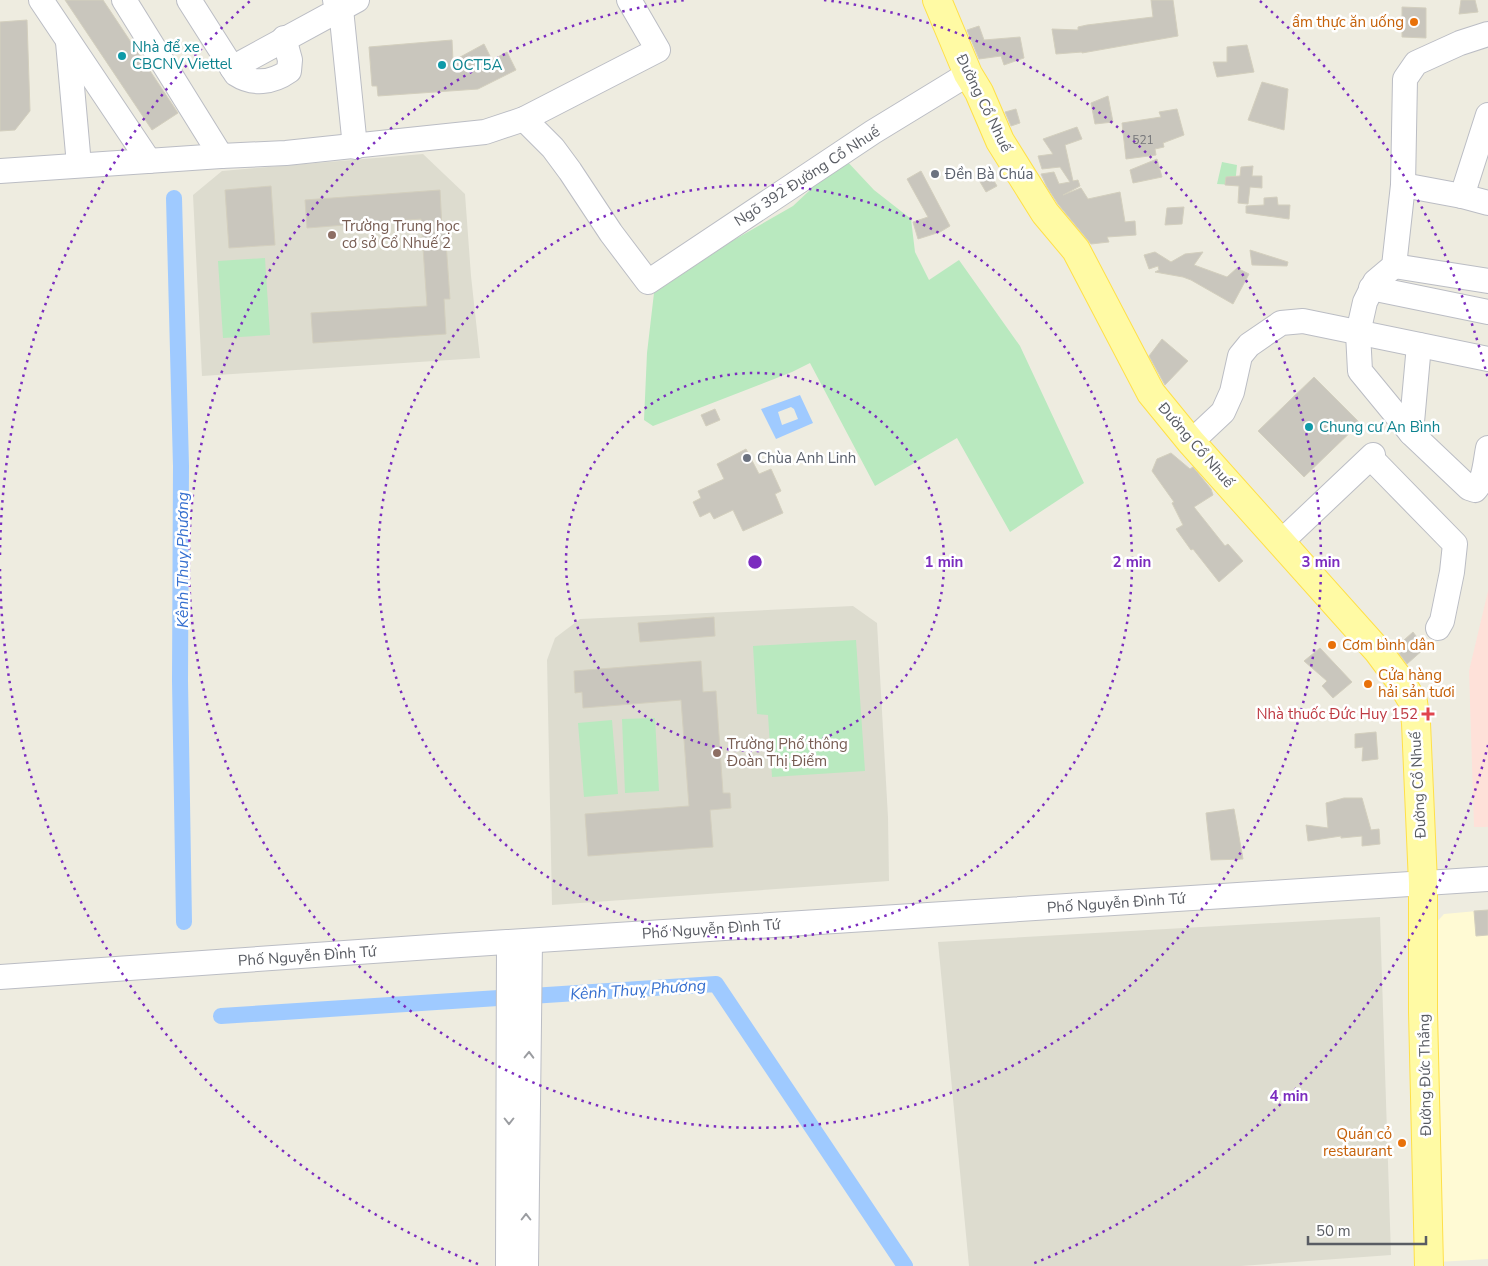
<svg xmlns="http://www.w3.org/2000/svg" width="1488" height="1266" viewBox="0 0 1488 1266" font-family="'Nunito Sans',sans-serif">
<rect width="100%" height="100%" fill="#eeece0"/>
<path fill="#fffad4" d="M1488 910V1259L1438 1262 1432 927 1444 914Z"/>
<g fill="#dddccf">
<path d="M423 154 465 194 471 276 480 358 202 376 193 195 222 171Z"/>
<path d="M853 606 877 623 888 817 889 881 552 905 547 660 555 638 580 619Z"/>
<path d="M1380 917 1391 1255 1241 1266H969L938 942Z"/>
</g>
<path fill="#fee1d9" d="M1488 591V827H1474L1469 671Z"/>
<g fill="#b9e9bf">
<path d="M844 158 874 190 911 219 915 252 929 280 959 260 1020 346 1084 483 1010 532 957 438 875 486 810 363 792 372 653 426 644 420 647 353 654 293 732 241 793 206Z"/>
<path d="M1222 162 1237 165 1235 185 1217 184Z"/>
<path d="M265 258 270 335 223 338 218 261Z"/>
<path d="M856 640 865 771 772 777 768 715 757 714 753 646Z"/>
<path d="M655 718 659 791 625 793 622 719Z"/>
<path d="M612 720 618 794 584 797 578 723Z"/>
</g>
<path fill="#9fcaff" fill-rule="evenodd" d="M800 395 813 423 776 439 761 409ZM791 407 794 409 798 419 782 425 778 412Z"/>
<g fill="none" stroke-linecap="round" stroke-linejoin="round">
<g stroke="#9fcaff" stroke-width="16">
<path d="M174 198 181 466 180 681 184 922"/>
<path d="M221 1016 716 984 905 1266"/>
</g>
</g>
<g fill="#c9c6bd" stroke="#d3cfbe">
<path d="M65 0H103L178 113 152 130Z"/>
<path d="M1151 0H1173L1178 36 1082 53V52L1056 54 1052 29 1078 30V27L1087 25 1153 17Z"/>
<path d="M1461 0H1475L1478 12 1459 14Z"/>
<path d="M1402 7 1426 8V38L1402 37Z"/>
<path d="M27 20 30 111 15 130 0 131V22Z"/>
<path d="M979 26 984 40 1020 37 1024 58 1004 65 1001 56 979 59 967 30Z"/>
<path d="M452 40 453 61 484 44 492 60 507 52 516 70 478 89 378 96 377 86H372L369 47Z"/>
<path d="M1247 45 1254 72 1217 77 1213 62H1227V47Z"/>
<path d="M1262 82 1288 89 1284 130 1248 120Z"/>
<path d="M1108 96 1113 122 1095 124 1091 103Z"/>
<path d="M1016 109 1020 123 1011 126 1005 112Z"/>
<path d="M1177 109 1184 135 1163 143 1164 147 1155 149 1156 155 1126 159 1122 123 1161 117 1159 112Z"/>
<path d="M1077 127 1082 139 1065 145 1073 181 1078 180 1080 186 1063 195 1081 188 1088 199 1120 192 1125 222 1135 221 1136 235 1107 237 1109 242 1091 244 1058 204 1047 187 1041 174 1054 172 1059 184 1070 182 1060 167 1042 169 1038 156 1053 154 1043 139Z"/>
<path d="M1157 159 1162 177 1133 183 1130 170Z"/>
<path d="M1253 166 1252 176H1262V188L1250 187 1248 204 1238 203 1239 186 1225 185 1226 177 1240 176 1241 167Z"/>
<path d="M987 169 997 186 986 192 976 175Z"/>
<path d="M921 171 950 226 940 232 918 239 913 222 928 217 907 179Z"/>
<path d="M271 186 275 245 229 248 225 190Z"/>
<path d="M440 190 442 228H445L450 299H444L446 334 313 343 311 313 427 306 421 219 307 228 305 200Z"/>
<path d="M1277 197 1278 205H1290L1289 219 1246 213V206L1264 205V198Z"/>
<path d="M1184 207 1182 224 1165 225 1167 208Z"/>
<path d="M1250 250 1288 262 1287 266 1252 265Z"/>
<path d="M1155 252 1171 262 1185 254 1203 252 1194 265 1227 277 1237 268 1249 274 1233 304 1191 280 1183 277 1155 272 1159 270 1158 266 1149 269 1144 255Z"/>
<path d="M1162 339 1188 361 1165 385 1149 356Z"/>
<path d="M1314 377 1360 423 1304 477 1258 431Z"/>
<path d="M715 409 720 420 706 426 701 415Z"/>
<path d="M746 449 759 474 771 469 781 491 775 494 783 513 743 531 733 510 714 519 710 512 700 517 693 502 701 498 698 491 724 479 717 464Z"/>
<path d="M1171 453 1190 469 1193 467 1211 489 1213 495 1194 507 1225 546 1228 544 1243 561 1219 582 1193 549 1191 550 1176 529 1183 525 1172 503 1174 502 1152 471 1157 459Z"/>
<path d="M714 617 715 636 640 642 638 623Z"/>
<path d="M1413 632 1425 648 1407 664 1395 648Z"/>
<path d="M1320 648 1352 682 1333 698 1322 686 1327 681 1304 661Z"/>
<path d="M701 661 703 692 716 691 723 793H730L731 808 710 810 713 847 588 856 585 814 689 806 681 700 583 708 582 692 575 693 574 671Z"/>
<path d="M1376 732 1378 759 1362 761 1363 747 1355 748V734Z"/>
<path d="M1344 798H1362L1371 830 1379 829 1380 844 1362 846V836L1341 838V836L1308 841 1306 825 1328 828 1326 803Z"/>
<path d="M1234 809 1243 859 1211 860 1206 813Z"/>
<path d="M1488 910V935L1476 936 1474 911Z"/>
</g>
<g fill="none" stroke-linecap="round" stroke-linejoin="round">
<defs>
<g id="minor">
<path d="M41 0 149 161"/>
<path d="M124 0 221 156"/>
<path d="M189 0 236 74C253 85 272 83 289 71L290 60 284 38"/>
<path d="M335 0 341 9 355 147"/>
<path d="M1488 34 1460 43 1416 63 1405 79 1403 185 1394 266 1375 282 1365 302 1358 333 1360 371 1411 433 1469 488 1475 490C1485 479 1485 463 1488 448"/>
<path d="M68 42 79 165"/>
<path d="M232 68 357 0"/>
<path d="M524 119 553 148 570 171 611 233 648 282 873 132 968 74"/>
<path d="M0 171 221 156 286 153 485 132 524 119 658 50 629 0"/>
<path d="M1403 185 1462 196 1488 203"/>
<path d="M1462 196 1488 115"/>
<path d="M1394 266 1488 281"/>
<path d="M1371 288 1488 312"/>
<path d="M1411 433 1419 345"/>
<path d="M1191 442 1223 412 1232 392 1240 356 1249 345 1281 323 1303 321 1488 359"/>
<path d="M1371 458 1455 544 1452 572 1442 621 1438 628"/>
<path d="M1281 542 1373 455"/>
<path d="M0 977 445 946 1488 879"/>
<path d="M508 1266 509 942"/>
<path d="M526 1266 530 941"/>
</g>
<path id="major" d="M937 0 968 74 979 92 1000 141 1045 213 1076 250 1151 393 1191 442 1378 651 1401 682 1413 702 1416 723 1423 883V1012L1429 1266"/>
</defs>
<use href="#minor" stroke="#bbbdc4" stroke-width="26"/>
<use href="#major" stroke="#ffe048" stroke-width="30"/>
<use href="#minor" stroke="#fff" stroke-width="24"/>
<use href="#major" stroke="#fffaa4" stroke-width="28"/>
</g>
<defs><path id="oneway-chevron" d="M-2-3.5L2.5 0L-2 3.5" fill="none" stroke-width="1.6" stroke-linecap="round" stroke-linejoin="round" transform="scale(1.25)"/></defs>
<g stroke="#9b9da1">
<use href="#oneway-chevron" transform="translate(529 1055) rotate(-89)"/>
<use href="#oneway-chevron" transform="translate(509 1121) rotate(90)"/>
<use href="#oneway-chevron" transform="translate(526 1217) rotate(-90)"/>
</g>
<g fill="none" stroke="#7b2cbf" stroke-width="2.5" stroke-dasharray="2.5 5">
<circle cx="755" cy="562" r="189"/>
<circle cx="755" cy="562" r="377"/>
<path d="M824 0A566 566 0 1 1 686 0"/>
<path d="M1488 745A755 755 0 0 1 1032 1264M478 1264A755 755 0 0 1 0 569M0 555A755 755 0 0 1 250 1M1260 1A755 755 0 0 1 1488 379"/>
</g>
<g fill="#e8710a" stroke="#fff" stroke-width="2">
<circle cx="1414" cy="22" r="5"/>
<circle cx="1332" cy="645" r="5"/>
<circle cx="1368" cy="684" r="5"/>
<circle cx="1402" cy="1143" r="5"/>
</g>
<g fill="#0f9aa8" stroke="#fff" stroke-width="2">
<circle cx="122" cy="56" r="5"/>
<circle cx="442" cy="65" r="5"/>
<circle cx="1309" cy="427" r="5"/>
</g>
<g fill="#6b7280" stroke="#fff" stroke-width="2">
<circle cx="935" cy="174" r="5"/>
<circle cx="747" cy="458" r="5"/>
</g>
<g fill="#8d6e63" stroke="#fff" stroke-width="2">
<circle cx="332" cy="235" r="5"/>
<circle cx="717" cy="753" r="5"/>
</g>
<path fill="#e0444e" stroke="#fff" stroke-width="2" d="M1425.5 706.5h5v5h5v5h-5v5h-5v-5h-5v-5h5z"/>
<g text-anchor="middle" stroke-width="5" stroke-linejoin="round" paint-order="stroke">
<g font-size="12" fill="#75767a">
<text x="1143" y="144">521</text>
</g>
<g font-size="15" fill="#c56008" stroke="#fff" text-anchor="end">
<text x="1404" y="27">ẩm thực ăn uống</text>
<text x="1342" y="650" text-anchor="start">Cơm bình dân</text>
<text x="1378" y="680" text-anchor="start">Cửa hàng<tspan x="1378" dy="17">hải sản tươi</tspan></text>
<text x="1392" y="1139">Quán cỏ<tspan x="1392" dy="17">restaurant</tspan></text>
</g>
<g font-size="15" fill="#0d838f" stroke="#fff" text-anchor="start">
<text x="132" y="52">Nhà để xe<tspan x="132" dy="17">CBCNV Viettel</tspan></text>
<text x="452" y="70">OCT5A</text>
<text x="1319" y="432">Chung cư An Bình</text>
</g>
<g font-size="15" fill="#595c63" stroke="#fff">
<text transform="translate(984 103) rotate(64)" y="5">Đường Cổ Nhuế</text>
<text transform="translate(807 176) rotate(-33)" y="5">Ngõ 392 Đường Cổ Nhuế</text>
<text transform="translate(1196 445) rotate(49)" y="5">Đường Cổ Nhuế</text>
<text transform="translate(1418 785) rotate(-93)" y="5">Đường Cổ Nhuế</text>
<text transform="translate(1116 903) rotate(-4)" y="5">Phố Nguyễn Đình Tứ</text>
<text transform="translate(711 929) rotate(-4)" y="5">Phố Nguyễn Đình Tứ</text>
<text transform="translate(307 956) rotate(-4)" y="5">Phố Nguyễn Đình Tứ</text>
<text transform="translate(1425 1075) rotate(-91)" y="5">Đường Đức Thắng</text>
</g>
<g font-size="15" fill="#5b616d" stroke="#fff" text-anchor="start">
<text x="945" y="179">Đền Bà Chúa</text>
<text x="757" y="463">Chùa Anh Linh</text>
</g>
<g font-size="15" fill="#785e54" stroke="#fff" text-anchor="start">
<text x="342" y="231">Trường Trung học<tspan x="342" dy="17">cơ sở Cổ Nhuế 2</tspan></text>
<text x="727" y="749">Trường Phổ thông<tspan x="727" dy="17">Đoàn Thị Điểm</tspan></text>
</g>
<g font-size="15" fill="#be3a42" stroke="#fff" text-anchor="end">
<text x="1418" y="719">Nhà thuốc Đức Huy 152</text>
</g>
<g font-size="16" font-style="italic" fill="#356fcf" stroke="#fff">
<text transform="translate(182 560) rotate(-90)" y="6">Kênh Thuỵ Phương</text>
<text transform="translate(638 989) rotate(-4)" y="6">Kênh Thuỵ Phương</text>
</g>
</g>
<circle cx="755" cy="562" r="8" fill="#7b2cbf" stroke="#fff" stroke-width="2.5"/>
<g font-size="15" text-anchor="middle" font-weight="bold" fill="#7b2cbf" stroke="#fff" stroke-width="5" stroke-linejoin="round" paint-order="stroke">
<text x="944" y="567">1 min</text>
<text x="1132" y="567">2 min</text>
<text x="1321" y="567">3 min</text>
<text x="1289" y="1101">4 min</text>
</g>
<path d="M1308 1236v8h118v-8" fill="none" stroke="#595c63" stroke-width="2.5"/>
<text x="1316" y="1236" font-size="15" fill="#595c63" stroke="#ffffff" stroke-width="4" paint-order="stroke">50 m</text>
</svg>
